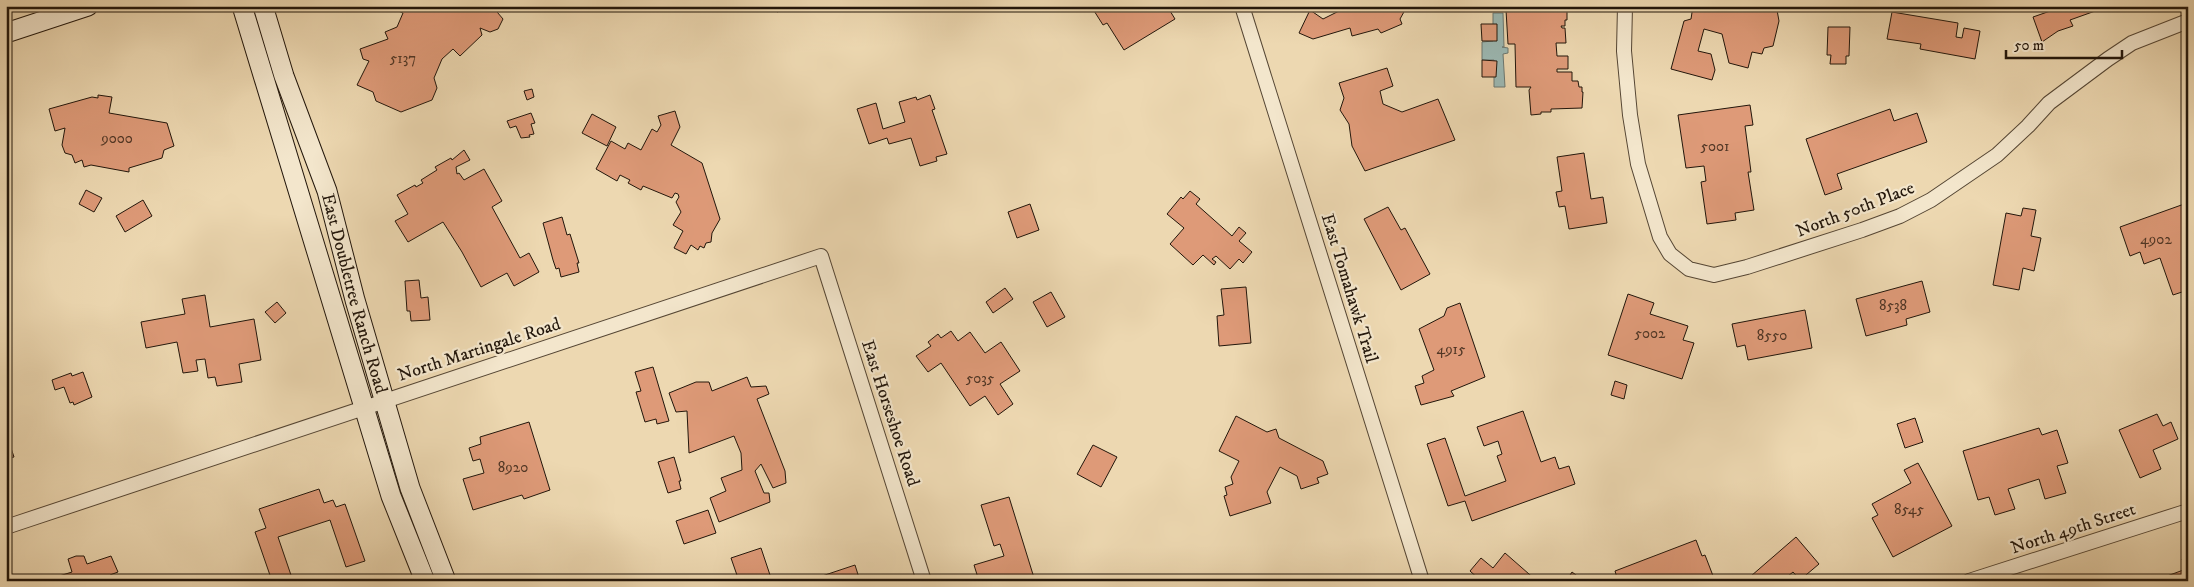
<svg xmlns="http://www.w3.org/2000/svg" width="2194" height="587" viewBox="0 0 2194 587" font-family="'IM FELL DW Pica',serif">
<rect width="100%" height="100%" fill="#edd8b1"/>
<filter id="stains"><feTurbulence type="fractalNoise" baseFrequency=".004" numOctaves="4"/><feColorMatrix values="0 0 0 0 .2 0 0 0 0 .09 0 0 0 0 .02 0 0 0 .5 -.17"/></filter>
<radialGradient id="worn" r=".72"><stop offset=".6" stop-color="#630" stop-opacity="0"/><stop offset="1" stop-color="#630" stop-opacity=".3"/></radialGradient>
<path fill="#9bb8b3" stroke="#6b7770" d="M1493 13H1503L1504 47H1502L1508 48V53L1503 54 1505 87H1494V60H1482V42L1493 41Z"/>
<g fill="#de9a78" stroke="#22160b">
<path d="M386 6H492L503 19 498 29 490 32 480 28 482 35 460 56 453 49 442 59 434 78 437 88 432 100 401 112 376 101 373 92 357 85 369 61 363 59 360 49 388 39 385 32 397 27 403 13Z"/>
<path d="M775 6H795L777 12Z"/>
<path d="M1091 6H1167L1175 19 1124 50 1107 23 1103 25Z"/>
<path d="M1337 6 1393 8 1400 6 1405 10 1400 19 1402 24 1381 33 1378 29 1352 36 1350 28 1313 39 1299 33 1310 10 1323 19 1339 11Z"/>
<path d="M1693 6H1719L1734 10 1735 6H1769L1768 8 1777 10 1779 21 1773 46 1764 48 1762 54 1752 52 1748 68 1729 63 1722 34 1704 29 1698 51 1711 54 1715 70 1712 80 1671 69 1684 21 1691 19Z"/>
<path d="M2055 6H2104L2098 10 2070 20 2073 26 2058 31 2042 42 2033 17 2056 9Z"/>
<path d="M1567 9V20H1565V26H1561L1562 28H1565L1566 43H1556L1557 56H1568V69H1557V72H1572V81H1578L1579 87H1582V92H1583L1582 108 1551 109V112H1541V114L1531 115 1529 90 1531 87H1516L1515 44H1508L1506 10Z"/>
<path d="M1892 12 1958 23 1956 37 1962 38 1964 28 1980 31 1975 59 1920 49 1921 44 1887 39Z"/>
<path d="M1481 24H1497V41H1482Z"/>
<path d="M1828 27H1850L1849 56H1846V64H1830L1831 55H1827Z"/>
<path d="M1482 60 1497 61 1496 77H1482Z"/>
<path d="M1387 68 1393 86 1380 91 1383 104 1402 112 1438 99 1455 140 1365 171 1352 146 1349 124 1340 110 1344 98 1339 83Z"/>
<path d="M532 89 534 97 527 100 524 91Z"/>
<path d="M98 95 112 97 109 113 167 123 174 146 164 150 162 158 129 168V172L91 165 84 167 82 160 75 163 72 155 65 153 62 145 65 128 55 131 49 109 92 97 98 98Z"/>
<path d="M930 95 935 109 932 110 947 154 936 157 937 161 920 166 911 138 889 144 887 138 869 144 857 109 876 103 883 129 905 122 899 102 916 97 917 100Z"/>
<path d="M1750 105 1753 125 1745 126 1751 172H1748L1754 210 1735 213 1736 220 1707 224 1701 182 1706 181 1704 166 1686 168 1678 115Z"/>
<path d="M1890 109 1894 121 1917 113 1927 142 1837 174 1842 189 1825 195 1806 139Z"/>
<path d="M675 111 680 127 671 145 702 163 720 219 712 233 711 242 706 243 704 248 700 246 698 250 691 245 686 254 674 248 683 231 673 225 681 212 676 202 679 197 678 194 675 193 672 198 643 186 641 190 628 183 630 180 620 175 617 181 596 169 611 141 625 149 628 143 641 150 652 129 657 132 661 125 658 116Z"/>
<path d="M531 113 535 123 531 124 534 134 529 135 530 137 521 138 516 126 510 128 507 121Z"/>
<path d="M592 114 616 127 607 146 582 133Z"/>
<path d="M464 150 470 160 456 167 457 174 459 173 464 180 484 169 502 201 492 207 520 258 529 253 539 272 514 286 507 273 481 287 462 252 443 222 408 242 395 221 408 214 397 195 415 185 416 187 423 183 421 180 437 170 435 167 451 158 452 160Z"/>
<path d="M1584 153 1591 199 1603 197 1607 223 1569 229 1565 206 1559 207 1556 192 1562 191 1557 157Z"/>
<path d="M86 190 102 198 94 212 79 204Z"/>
<path d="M1190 191 1200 199 1196 204 1232 236 1239 227 1246 233 1239 241 1252 252 1243 263 1239 259 1230 269 1216 256 1212 259 1216 262 1214 265 1203 255 1193 265 1170 244 1184 228 1167 214 1181 197 1183 199Z"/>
<path d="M143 200 152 216 125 232 116 216Z"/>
<path d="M2187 203 2188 290 2173 295 2160 258 2144 264 2140 252 2130 256 2120 227Z"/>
<path d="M1030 204 1039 230 1017 238 1008 212Z"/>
<path d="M1388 207 1401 230 1405 228 1430 274 1401 290 1364 219Z"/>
<path d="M2023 208 2036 210 2031 236 2041 238 2034 271 2023 268 2019 290 1993 285 2006 213 2021 216Z"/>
<path d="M562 217 567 235 570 234 579 263H577L579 272 561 277 559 268 556 269 553 260 543 223Z"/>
<path d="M6 246 11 262 6 263Z"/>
<path d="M419 280 421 298 428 297 430 320 411 321 410 311H407L405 281Z"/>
<path d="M1922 281 1930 312 1906 319 1907 325 1866 336 1856 299Z"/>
<path d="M1246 287 1251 343 1219 346 1217 316 1224 315 1221 289Z"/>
<path d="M1005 288 1013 299 993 313 986 302Z"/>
<path d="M1051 292 1065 317 1047 327 1033 302Z"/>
<path d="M1628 294 1654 303 1650 314 1688 326 1683 340 1694 343 1682 379 1608 355Z"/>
<path d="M205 295 210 327 254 319 261 360 239 364 242 382 217 386 215 377 208 378 205 359 196 360 198 371 183 373 177 342 146 348 141 322 185 314 182 299Z"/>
<path d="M277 302 286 313 275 323 265 312Z"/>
<path d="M1460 303 1485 377 1451 391 1454 396 1421 405 1415 386 1424 383 1422 376 1434 370 1419 329 1444 316 1447 308Z"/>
<path d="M1805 310 1812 348 1748 360 1745 345 1737 347 1732 324Z"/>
<path d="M951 331 958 341 970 332 985 353 1001 342 1020 371 1000 384 1013 404 998 415 985 396 970 406 941 363 928 372 916 356 931 346 928 342 938 334 941 338Z"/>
<path d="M653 367 669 421 657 424 656 419 645 422 636 392 641 391 635 372Z"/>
<path d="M83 372 92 397 74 405 73 402 70 403 64 387 55 390 52 380 71 373 72 376Z"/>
<path d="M747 377 751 387 766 386 769 394 757 399 785 471 786 483 773 488 761 464 755 471 764 493H769L770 502 719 522 710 498 726 491 721 478 742 470 741 453 734 436 689 453 687 411 676 412 669 393 696 382H709L712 391Z"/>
<path d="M1615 381 1627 385 1624 399 1611 395Z"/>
<path d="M1523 411 1541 462 1555 457 1559 469 1569 466 1575 484 1472 521 1465 501 1448 506 1427 444 1445 438 1465 496 1506 481 1497 456 1502 454 1498 441 1484 446 1477 427Z"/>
<path d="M2157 414 2163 426 2171 422 2178 439 2153 450 2161 469 2140 478 2119 430Z"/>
<path d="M1236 416 1267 432 1276 429 1279 438 1323 461 1328 474 1317 478 1319 483 1301 489 1297 476 1280 467 1267 492 1271 503 1230 516 1224 496 1227 495 1225 487 1233 484 1231 477 1239 461 1219 451Z"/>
<path d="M1915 418 1923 442 1905 448 1897 424Z"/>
<path d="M529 422 550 490 524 499 522 495 473 510 463 479 484 473 480 459 473 461 469 448 481 444 480 437Z"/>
<path d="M2039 428 2042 435 2057 430 2068 463 2057 466 2066 493 2045 499 2039 479 2008 489 2015 509 1995 515 1989 497 1978 500 1963 451Z"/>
<path d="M6 433 14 457 6 459Z"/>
<path d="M1093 445 1117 457 1101 487 1077 474Z"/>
<path d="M674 457 681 481H679L681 489 668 493 658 462Z"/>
<path d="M1918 463 1952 526 1893 557 1872 518 1878 515 1872 504 1911 483 1904 470Z"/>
<path d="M319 489 324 503 333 500 336 507 345 504 365 561 346 567 330 520 278 537 293 581H272L255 532 266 528 259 509Z"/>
<path d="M1009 497 1035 581H979L974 565 1004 556 1000 544 994 546 981 505Z"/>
<path d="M708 510 716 533 684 544 676 521Z"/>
<path d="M1796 537 1819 564 1800 580 1793 572 1782 581H1755L1751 576Z"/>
<path d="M1696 540 1702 556 1705 555 1715 581H1618L1615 571Z"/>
<path d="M761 548 771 578 764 581H739L731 558Z"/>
<path d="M1505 553 1537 581H1481L1470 571 1481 558 1493 568Z"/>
<path d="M76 556H84L87 564 111 556 118 572 110 575 112 581H38L43 578 56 577 72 572 68 559Z"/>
<path d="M2188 557V581H2159V579L2186 569 2182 559Z"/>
<path d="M855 565 860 581H807Z"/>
<path d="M1572 572 1584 581H1566Z"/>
</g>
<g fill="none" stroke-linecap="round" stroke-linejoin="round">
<defs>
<g id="street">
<path d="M1242 6 1422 581"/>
<path d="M1625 6 1624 51 1630 115 1638 164 1660 237 1670 254 1689 269 1714 275 1747 267 1862 230 1900 216 1931 200 1997 155 2028 126 2049 103 2108 59 2132 43 2188 21"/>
<path d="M6 527 821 256 924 581"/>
<path d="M1969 581 2188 511"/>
</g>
<g id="secondary">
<path d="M242 6 391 496 425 581"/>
<path id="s1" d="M263 6 284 76 327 191 355 300 410 488 446 581"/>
<path d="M6 33 88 6"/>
</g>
</defs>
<use href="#street" stroke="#554634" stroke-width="16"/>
<use href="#secondary" stroke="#22160b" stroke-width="21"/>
<use href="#street" stroke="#f3e6cc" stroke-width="14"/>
<use href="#secondary" stroke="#f3e6cc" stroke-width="19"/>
</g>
<g text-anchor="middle" stroke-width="4.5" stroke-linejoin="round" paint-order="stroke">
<g font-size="15" fill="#513726">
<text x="403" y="63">5137</text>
<text x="117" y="143">9000</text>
<text x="1715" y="151">5001</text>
<text x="2156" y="244">4902</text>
<text x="1893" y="310">8538</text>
<text x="1650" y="338">5002</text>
<text x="1772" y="340">8550</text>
<text x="1451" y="354">4915</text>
<text x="980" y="383">5035</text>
<text x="513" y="472">8920</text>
<text x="1909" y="514">8545</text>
</g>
<g font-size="18" fill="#22160b" stroke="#f3e6cc">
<text transform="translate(1855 209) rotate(-21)" y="6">North 50th Place</text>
<text transform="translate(1350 288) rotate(73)" y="6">East Tomahawk Trail</text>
<text dy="6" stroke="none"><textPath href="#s1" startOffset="302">East Doubletree Ranch Road</textPath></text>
<text transform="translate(479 349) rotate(-18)" y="6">North Martingale Road</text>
<text transform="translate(891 413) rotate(72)" y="6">East Horseshoe Road</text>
<text transform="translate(2073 528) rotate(-18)" y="6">North 49th Street</text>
</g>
</g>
<rect width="2194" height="587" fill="none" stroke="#edd8b1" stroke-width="25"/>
<rect x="8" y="8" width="2179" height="572" fill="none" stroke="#22160b" stroke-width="2.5"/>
<rect x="12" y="12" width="2169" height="562" fill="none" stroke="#22160b"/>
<path d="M2006 50v8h116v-8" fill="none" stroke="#22160b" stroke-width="2.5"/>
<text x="2014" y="50" font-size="15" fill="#22160b" stroke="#f3e6cc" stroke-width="4" paint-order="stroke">50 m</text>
<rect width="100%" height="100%" filter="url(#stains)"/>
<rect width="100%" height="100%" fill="url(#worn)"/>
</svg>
